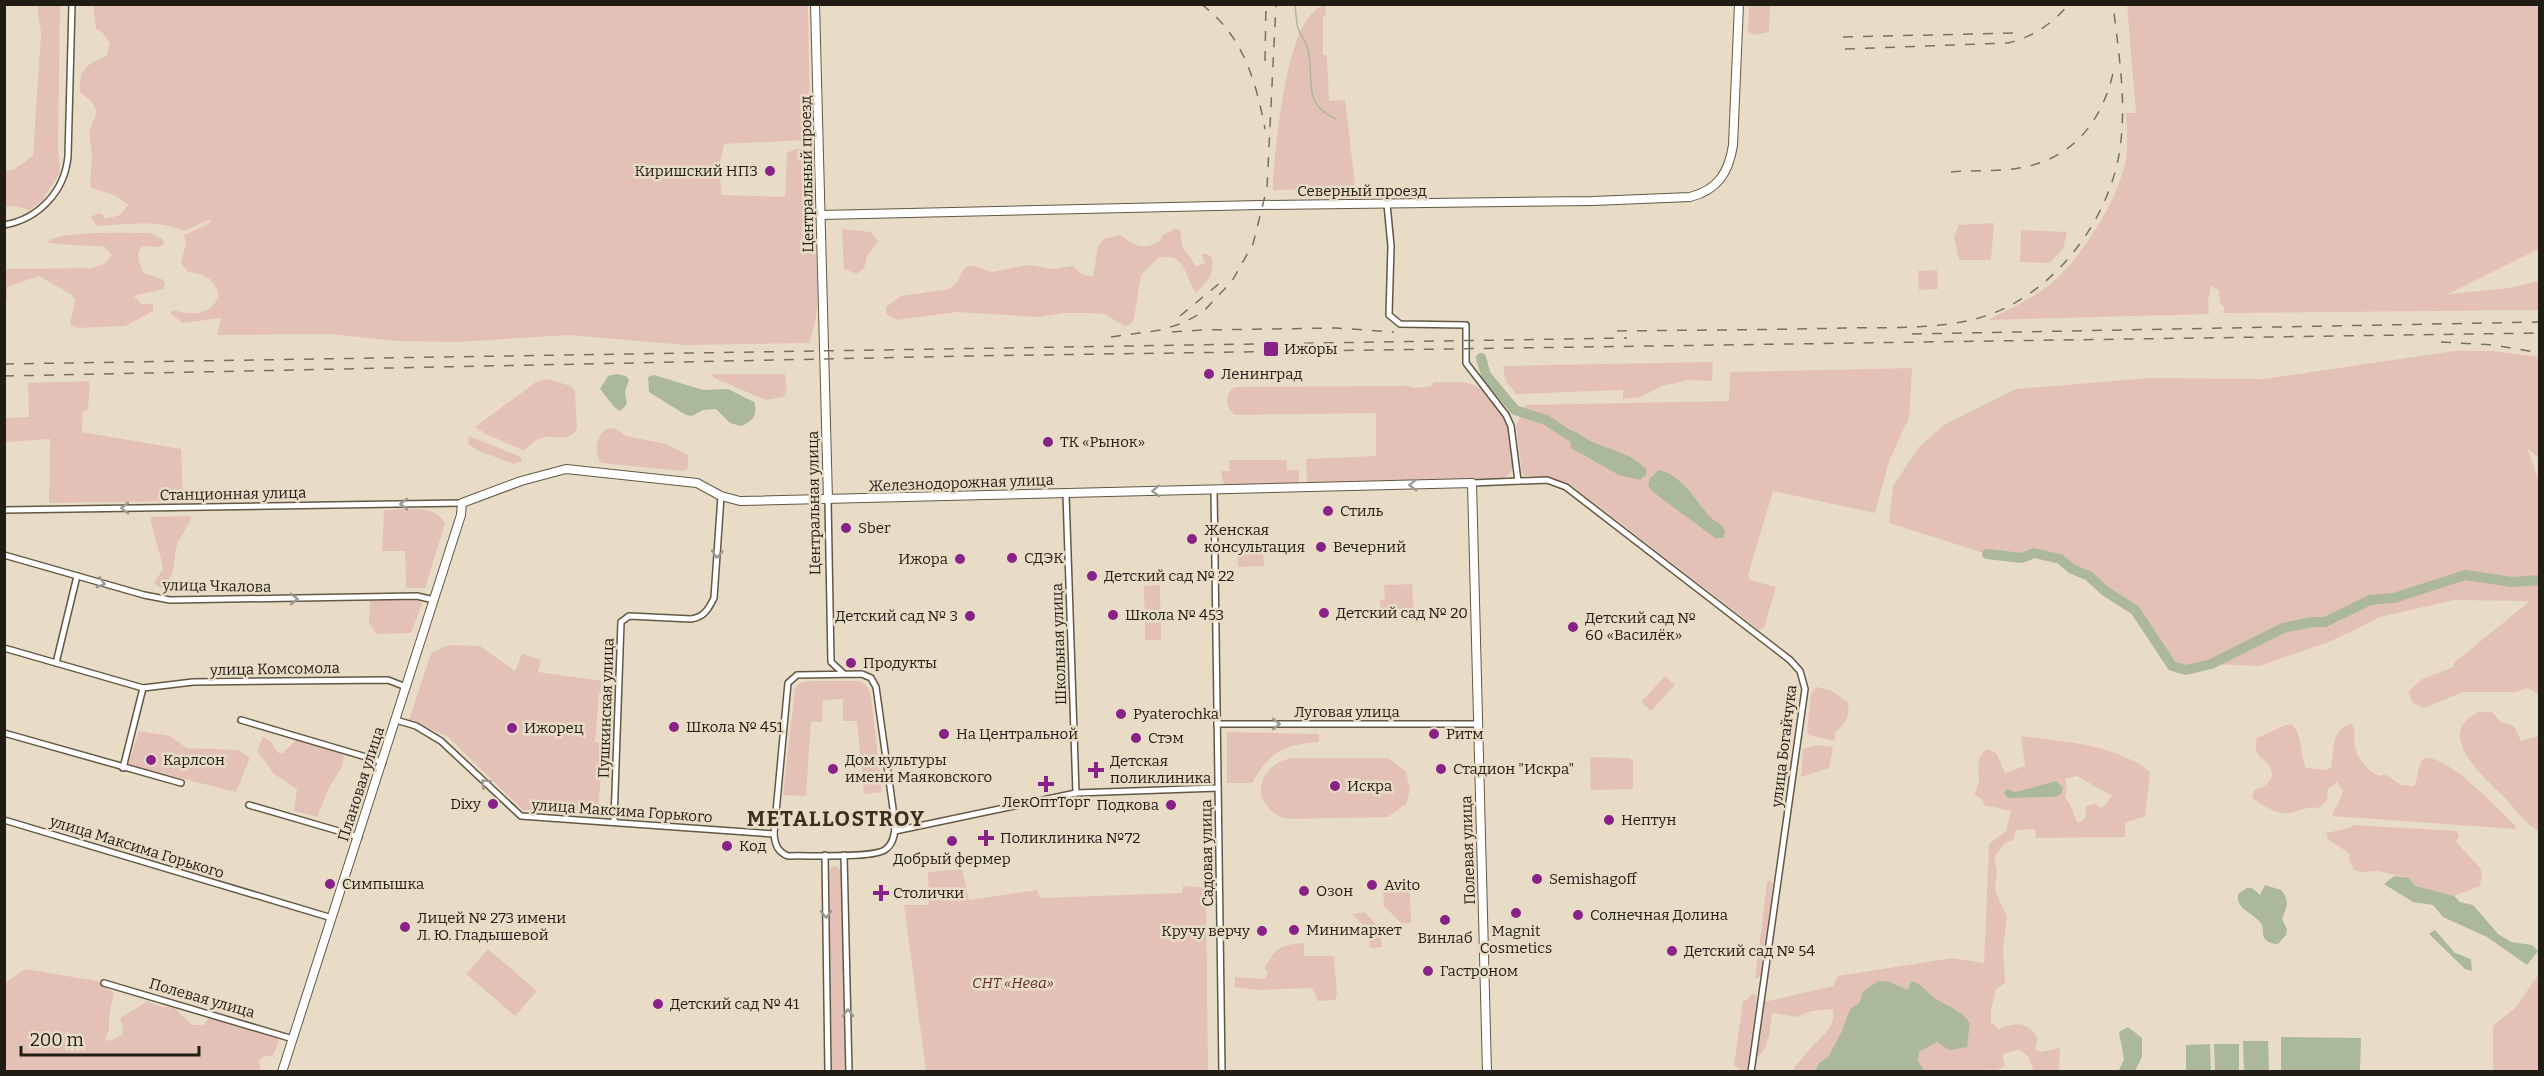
<svg xmlns="http://www.w3.org/2000/svg" width="2544" height="1076" viewBox="0 0 2544 1076" font-family="Bitter,serif">
<rect width="100%" height="100%" fill="#e9dcc6"/>
<g fill="#e4c1b6" fill-rule="evenodd">
<path d="M37 5H60L58 148 60 172 42 201 30 210 15 206 5 207 4 171 13 170 33 156 41 33Z"/>
<path d="M93 5H808L810 137 806 140 724 144 719 169 722 195 785 197 787 153 795 149 804 150 807 202 814 208C812 252 826 301 809 343L685 345 568 335 459 342 397 341 331 334 217 335 221 318 183 323 170 313 174 310C192 316 210 316 219 296 214 278 205 274 188 272L181 263 186 243 184 235 210 223 211 219 184 231C157 219 125 225 97 226L91 217 98 213 103 215 105 219 120 215 128 205C118 194 104 193 90 187L92 154 89 132 97 112 91 101 80 92C79 68 86 65 106 56L110 44 103 33 96 29Z"/>
<path d="M1322 5H1325L1326 16 1323 17V55H1327L1329 101 1345 100 1355 184 1349 188 1273 190C1274 151 1285 52 1306 21 1310 15 1316 9 1322 5Z"/>
<path d="M1749 5H1770L1769 32 1754 35 1748 32Z"/>
<path d="M2127 5H2539V249L2448 294 2510 288 2539 281V310L2223 313 2225 308 2220 303 2219 291 2211 286 2208 300 2209 314 1988 320C2008 310 2029 300 2048 286 2080 261 2119 199 2126 159 2128 144 2127 128 2126 113H2136Z"/>
<path d="M1994 223 1991 260H1959L1954 237 1959 225Z"/>
<path d="M842 229 871 232 878 241 867 256 864 268 857 274 844 269Z"/>
<path d="M1174 229H1180L1182 246 1196 266 1205 263 1201 254H1207L1212 258C1215 273 1207 283 1196 293 1184 277 1186 251 1158 258L1141 275 1134 318 1131 324 1125 326 1104 314 1091 313H1064L1038 317 957 312 897 320 886 314V307L901 296 949 289 958 281 963 270 968 266H974L992 272 1028 265 1054 269 1073 266 1082 274 1093 277 1098 247 1103 239 1121 235C1134 246 1143 250 1159 242L1162 236Z"/>
<path d="M2021 230 2067 232 2063 249 2050 263 2020 262Z"/>
<path d="M151 233 163 239 164 244 159 247 142 246C135 254 139 264 144 273L162 279 165 283 164 289 134 296 141 304H153V311L125 326 77 328 70 324 75 300 72 295 39 276 7 287V299H5V269L92 268 104 264 112 255 104 246C94 246 53 245 47 242 59 230 131 233 151 233Z"/>
<path d="M1937 270 1938 289 1919 290 1918 271Z"/>
<path d="M2454 351H2492L2539 357V458L2527 448 2539 481V695L2528 688 2516 692H2463L2424 708 2413 703 2408 692 2422 679 2453 667 2455 662 2530 601 2454 600 2380 617 2329 642 2259 666 2211 664 2186 670 2172 666 2135 610 2105 591 2089 576 2072 569 2060 559 2035 553 2022 558 1987 554 1889 523 1893 486 1919 447 1945 424 2016 389 2151 378 2264 379Z"/>
<path d="M1713 362 1712 381 1688 380 1662 386 1641 397 1623 399V390L1516 394 1505 380 1503 366Z"/>
<path d="M1912 368 1909 418 1889 461 1875 513 1773 491 1748 575 1750 580 1776 587 1764 628 1759 630 1570 484 1550 477 1525 476 1522 473 1516 426 1526 405 1729 401 1730 372Z"/>
<path d="M712 374H785L787 391 784 397 766 400 714 378Z"/>
<path d="M547 379 571 386 575 391 577 428C568 446 553 432 539 439 533 441 529 447 523 450L488 435 475 427 536 382Z"/>
<path d="M90 381 88 410 83 411 82 432 181 449 183 501 49 503 50 439 5 442V503V418L29 417 28 383Z"/>
<path d="M1434 382C1446 383 1466 380 1476 386 1486 392 1498 408 1504 418 1512 433 1524 473 1501 479L1307 484 1306 459 1376 456V413L1235 415C1225 407 1225 399 1231 389L1235 387 1407 386 1415 388 1431 386Z"/>
<path d="M608 428 616 429 626 436 666 444 688 455V468L683 471 601 463C594 451 595 436 608 428Z"/>
<path d="M469 436 521 457 522 461 514 464 479 451 468 444Z"/>
<path d="M1229 460H1287V470H1299V484L1224 485 1221 471H1230Z"/>
<path d="M384 510C403 510 434 503 445 523L425 588H406L405 551H382Z"/>
<path d="M192 516C190 525 182 533 178 542 171 560 180 571 161 588L154 583 163 569C160 551 153 535 150 517Z"/>
<path d="M1263 549 1264 566 1238 567 1237 551Z"/>
<path d="M1412 584 1414 617 1381 619 1380 600 1385 599 1384 585Z"/>
<path d="M1160 585 1161 640H1145L1144 586Z"/>
<path d="M370 599 421 600 422 604 411 633 376 634 369 622Z"/>
<path d="M449 645 480 646 515 671 522 654 541 660 538 672 602 681 601 693H599L595 742 603 743 598 814 523 810 447 736 409 720 431 653Z"/>
<path d="M1665 676 1675 685 1651 711 1641 702Z"/>
<path d="M810 681H860L867 686 871 697 882 792 864 794 857 721H843V699L823 700 822 722H811L806 796 783 795 795 688 800 683Z"/>
<path d="M1816 687 1830 690 1848 702C1850 715 1846 724 1836 731L1834 741 1809 735 1807 732 1811 694Z"/>
<path d="M2479 712H2492L2501 722 2514 726 2521 741 2539 736V831C2527 826 2515 809 2506 799 2486 779 2431 733 2479 712Z"/>
<path d="M2352 724C2357 732 2353 739 2355 748 2358 759 2368 771 2379 776L2385 774 2401 785 2414 786C2419 777 2417 766 2424 758 2447 754 2497 808 2515 825L2516 829 2332 816 2343 792 2337 782 2328 789 2327 801 2318 808C2308 807 2303 809 2294 812 2278 817 2264 806 2252 798L2254 790C2267 787 2279 777 2267 763 2264 759 2259 758 2257 753 2255 748 2256 743 2257 738L2286 725H2292C2303 735 2300 754 2306 768L2325 770 2331 768C2334 751 2331 727 2352 724Z"/>
<path d="M139 731 170 736 187 748 238 750 250 758 236 792 128 765Z"/>
<path d="M1227 732 1319 734V742C1283 745 1270 751 1252 783H1227Z"/>
<path d="M2021 736C2059 742 2096 742 2131 760 2138 763 2145 766 2150 773L2145 816 2125 823V837L2036 838 2035 829 2016 830 2013 840 2004 844 1994 858 1997 869 1995 891 2007 916 2003 950 2005 983 1996 989 1991 1010V1022L1999 1029C2015 1022 2029 1021 2038 1039L2035 1049 2040 1052 2060 1048 2059 1071H2034L2028 1056 2019 1049 2002 1055 2005 1066 1995 1071 1984 1069V1072L1925 1071 1918 1061 1919 1052 1933 1043 1968 1040 1970 1023C1961 1011 1950 1008 1938 1000 1928 994 1923 984 1911 981L1908 990 1890 982 1863 992 1859 1003 1850 1009 1844 1027 1828 1057 1819 1063 1815 1071H1794C1794 1064 1800 1062 1804 1056 1814 1041 1837 1030 1833 1009L1811 1011 1797 1017 1772 1013C1770 1027 1770 1052 1755 1058L1764 1002 1833 986 1838 976 1952 958 1984 963 1989 844 2006 831 2011 811 1984 805 1982 799 1974 794C1976 789 1979 784 1979 780 1978 769 1976 757 1987 749L1996 753 2005 773 2025 766ZM2077 776 2112 796 2102 808 2095 804 2086 806 2085 818 2081 822H2077L2070 804 2065 797 2067 788 2065 779ZM2056 781 2055 797 2008 798 2007 789 2015 792Z"/>
<path d="M263 737 271 742 277 752 282 754 297 739 344 755 342 766 329 788 317 817 294 811 297 789 274 774 257 751Z"/>
<path d="M1818 745 1833 747 1829 768 1801 777 1803 749Z"/>
<path d="M1590 757 1630 758 1633 762V789L1591 790Z"/>
<path d="M1292 758H1388L1406 772 1410 789 1406 804 1388 817 1290 819 1280 817C1248 800 1259 764 1292 758Z"/>
<path d="M2353 825 2457 831 2459 837 2456 842 2481 869 2482 874 2480 886 2454 896 2444 895 2415 886 2408 878 2378 871 2360 872 2354 870 2349 860 2350 854 2328 839 2326 833 2350 828Z"/>
<path d="M833 866H837L841 870 846 1071H832L829 870Z"/>
<path d="M962 869 969 900 1037 890 1040 898 1182 893 1183 886 1206 888 1208 1071H926L904 905H929L928 872Z"/>
<path d="M1770 880 1773 884 1761 976 1755 979 1767 882Z"/>
<path d="M1410 890 1411 923H1401L1384 906 1383 891Z"/>
<path d="M1365 912 1381 931 1382 947 1370 948 1369 931 1352 914Z"/>
<path d="M1304 943V956H1334L1337 994 1335 1000 1318 1001 1312 988 1258 990 1235 987V977L1265 979 1268 973 1264 968C1277 947 1279 945 1304 943Z"/>
<path d="M488 949 537 991 515 1016 466 974Z"/>
<path d="M25 969 97 981 114 993 109 1016V1029L105 1039 110 1041 122 1035 123 1029 120 1018 148 1001 158 1006 175 1008 192 1025H203L211 1016 277 1034C280 1042 277 1047 273 1055L262 1057 259 1062 261 1071H5L4 984Z"/>
<path d="M2539 974V1071H2493V1026L2515 1008Z"/>
<path d="M1753 993 1757 997 1747 1071H1742L1734 1065 1743 1001 1747 1000Z"/>
</g>
<g fill="#abb99a">
<path d="M617 374 626 376 629 380 625 392 627 404 620 411 615 408 600 389 608 376Z"/>
<path d="M654 375 703 390 728 389 754 402C759 413 752 423 741 426L730 423 716 409 703 410 692 416 686 415 649 392 648 377Z"/>
<path d="M1573 431C1579 433 1584 438 1590 441 1610 450 1630 452 1647 470L1646 475 1640 480 1619 475 1571 448 1569 433Z"/>
<path d="M1659 470C1682 475 1696 501 1710 517 1716 523 1724 523 1725 533L1723 538H1715L1653 492 1648 486 1650 478Z"/>
<path d="M2056 781 2063 788 2061 794 2055 797 2008 798 2004 794 2007 789 2015 792Z"/>
<path d="M2394 876 2409 878 2415 886 2454 896 2460 902 2473 905 2498 934 2511 942 2532 945 2538 951 2527 965 2487 937 2443 917 2433 905 2413 902 2384 884Z"/>
<path d="M2265 885 2281 890C2291 901 2286 908 2282 919L2287 929 2286 935 2278 944C2273 944 2269 943 2265 939 2261 934 2265 927 2260 922 2251 911 2236 910 2238 894L2247 888H2252L2260 895Z"/>
<path d="M2435 930 2455 953 2471 959 2472 971 2465 969 2429 934Z"/>
<path d="M1878 981 1890 982 1908 990 1911 981C1924 984 1928 995 1938 1000 1950 1007 1961 1011 1970 1023L1967 1047 1949 1050 1937 1042 1919 1052 1918 1061 1925 1071H1815L1819 1063 1828 1057 1842 1031 1850 1009 1859 1003 1863 992Z"/>
<path d="M2128 1027 2142 1038V1057L2135 1071H2120L2119 1070 2124 1059 2119 1032Z"/>
<path d="M2281 1037 2361 1038 2360 1071H2281Z"/>
<path d="M2243 1041H2268L2269 1071H2244Z"/>
<path d="M2210 1044 2211 1071H2186V1045Z"/>
<path d="M2214 1044H2239V1071H2215Z"/>
</g>
<g fill="none" stroke-linecap="round" stroke-linejoin="round">
<path stroke="#abb99a" stroke-width="1.5" d="M1295 4C1296 12 1296 21 1298 28 1301 36 1306 41 1308 50 1315 79 1301 104 1336 119"/>
<g stroke="#abb99a" stroke-width="10">
<path d="M1481 358 1486 375 1515 410 1546 420 1578 441"/>
<path d="M1987 554 2022 558 2034 553 2060 559 2072 569 2089 576 2105 591 2135 610 2172 666 2186 670 2211 664 2283 628 2312 622H2325L2370 600 2394 598 2465 575 2512 582 2540 580"/>
</g>
<defs>
<g id="street">
<path d="M1387 204 1391 246 1389 315 1400 324 1466 325V363L1506 415 1511 426 1518 481"/>
<path d="M4 225C39 219 65 191 68 156L72 4"/>
<path d="M1472 483 1547 480 1566 487 1790 660 1800 671 1805 689 1751 1072"/>
<path d="M1214 489 1222 1072"/>
<path d="M1066 494 1076 793"/>
<path d="M828 500 831 662 843 673"/>
<path d="M4 510 462 503"/>
<path d="M4 555 144 595 170 600 417 596 434 600"/>
<path d="M4 648 143 688 193 682 388 680 406 687"/>
<path d="M56 663 77 576"/>
<path d="M862 674 871 678 876 687 895 823C895 833 894 843 886 849 875 859 807 855 788 856 778 852 775 845 774 834L788 683 797 675Z"/>
<path d="M241 720 383 762"/>
<path d="M396 720 416 726 441 741 521 816 774 834"/>
<path d="M1217 724H1478"/>
<path d="M4 733 181 783"/>
<path d="M123 768 143 688"/>
<path d="M249 805 359 837"/>
<path d="M4 820 332 918"/>
<path d="M614 821 621 622 629 616 691 619C704 617 708 610 714 598L721 496"/>
<path d="M895 831 1076 793 1218 788"/>
<path d="M825 855 828 1072"/>
<path d="M844 855 849 1072"/>
<path d="M104 983 293 1039"/>
</g>
<g id="secondary">
<path d="M815 4 828 500"/>
<path d="M821 215 1260 205 1593 201 1690 197C1718 190 1729 172 1733 145L1739 4"/>
<path d="M282 1072 461 515 462 503 521 481 566 469 697 483 721 496 740 501 1472 483 1487 1072"/>
</g>
</defs>
<use href="#street" stroke="#635844" stroke-width="8"/>
<use href="#secondary" stroke="#635844" stroke-width="10"/>
<use href="#street" stroke="#fff" stroke-width="5"/>
<use href="#secondary" stroke="#fff" stroke-width="8"/>
<g stroke="#797062" stroke-width="1.5" stroke-dasharray="10 10" stroke-linecap="butt">
<path d="M1201 4C1243 35 1256 81 1265 129"/>
<path d="M1843 37 2014 33"/>
<path d="M1845 49 2008 43C2033 37 2052 24 2069 4"/>
<path d="M1265 61 1266 4"/>
<path d="M1951 172C1973 170 1997 172 2019 168 2076 159 2105 117 2115 64"/>
<path d="M1180 316 1221 282"/>
<path d="M1617 331C1692 330 1768 330 1843 328 1888 327 1935 330 1979 318 2054 297 2114 216 2121 140 2126 95 2118 49 2113 4"/>
<path d="M1172 332 1202 330 1336 328 1394 332"/>
<path d="M1912 334 2540 322"/>
<path d="M1111 337 1161 330 1183 323 1203 312 1232 281 1253 244 1267 188 1276 4"/>
<path d="M2441 342 2494 345 2540 353"/>
<path d="M4 364 1627 338"/>
<path d="M4 376 968 356 2540 333"/>
</g>
</g>
<defs><path id="oneway-chevron" d="M-2-3.5L2.5 0L-2 3.5" fill="none" stroke-width="1.6" stroke-linecap="round" stroke-linejoin="round" transform="scale(1.5)"/></defs>
<g stroke="#9b9995">
<use href="#oneway-chevron" transform="translate(1413 485) rotate(179)"/>
<use href="#oneway-chevron" transform="translate(1156 491) rotate(178)"/>
<use href="#oneway-chevron" transform="translate(404 504) rotate(-180)"/>
<use href="#oneway-chevron" transform="translate(125 508) rotate(179)"/>
<use href="#oneway-chevron" transform="translate(717 554) rotate(94)"/>
<use href="#oneway-chevron" transform="translate(101 583) rotate(16)"/>
<use href="#oneway-chevron" transform="translate(294 599) rotate(-1)"/>
<use href="#oneway-chevron" transform="translate(1276 724)"/>
<use href="#oneway-chevron" transform="translate(485 783) rotate(-136)"/>
<use href="#oneway-chevron" transform="translate(826 914) rotate(89)"/>
<use href="#oneway-chevron" transform="translate(848 1013) rotate(-91)"/>
</g>
<g fill="#882188" stroke="#e9dcc6" stroke-width="2">
<circle cx="770" cy="171" r="6"/>
<rect x="1263" y="341" width="16" height="16" rx="3"/>
<circle cx="1209" cy="374" r="6"/>
<circle cx="1048" cy="442" r="6"/>
<circle cx="1328" cy="511" r="6"/>
<circle cx="846" cy="528" r="6"/>
<circle cx="1192" cy="539" r="6"/>
<circle cx="1321" cy="547" r="6"/>
<circle cx="1012" cy="558" r="6"/>
<circle cx="960" cy="559" r="6"/>
<circle cx="1092" cy="576" r="6"/>
<circle cx="1324" cy="613" r="6"/>
<circle cx="1113" cy="615" r="6"/>
<circle cx="970" cy="616" r="6"/>
<circle cx="1573" cy="627" r="6"/>
<circle cx="851" cy="663" r="6"/>
<circle cx="1121" cy="714" r="6"/>
<circle cx="674" cy="727" r="6"/>
<circle cx="512" cy="728" r="6"/>
<circle cx="944" cy="734" r="6"/>
<circle cx="1434" cy="734" r="6"/>
<circle cx="1136" cy="738" r="6"/>
<circle cx="151" cy="760" r="6"/>
<circle cx="833" cy="769" r="6"/>
<circle cx="1441" cy="769" r="6"/>
<path d="M1093 761h6v6h6v6h-6v6h-6v-6h-6v-6h6z"/>
<path d="M1043 775h6v6h6v6h-6v6h-6v-6h-6v-6h6z"/>
<circle cx="1335" cy="786" r="6"/>
<circle cx="493" cy="804" r="6"/>
<circle cx="1171" cy="805" r="6"/>
<circle cx="1609" cy="820" r="6"/>
<path d="M983 829h6v6h6v6h-6v6h-6v-6h-6v-6h6z"/>
<circle cx="952" cy="841" r="6"/>
<circle cx="727" cy="846" r="6"/>
<circle cx="1537" cy="879" r="6"/>
<circle cx="330" cy="884" r="6"/>
<circle cx="1372" cy="885" r="6"/>
<circle cx="1304" cy="891" r="6"/>
<path d="M878 884h6v6h6v6h-6v6h-6v-6h-6v-6h6z"/>
<circle cx="1516" cy="913" r="6"/>
<circle cx="1578" cy="915" r="6"/>
<circle cx="1445" cy="920" r="6"/>
<circle cx="405" cy="927" r="6"/>
<circle cx="1294" cy="930" r="6"/>
<circle cx="1262" cy="931" r="6"/>
<circle cx="1672" cy="951" r="6"/>
<circle cx="1428" cy="971" r="6"/>
<circle cx="658" cy="1004" r="6"/>
</g>
<g text-anchor="middle" stroke-width="5" stroke-linejoin="round" paint-order="stroke">
<g font-size="15" fill="#211c14" stroke="#e9dcc6" text-anchor="start">
<text x="758" y="176" text-anchor="end">Киришский НПЗ</text>
<text x="1284" y="354">Ижоры</text>
<text x="1221" y="379">Ленинград</text>
<text x="1060" y="447">ТК «Рынок»</text>
<text x="1340" y="516">Стиль</text>
<text x="858" y="533">Sber</text>
<text x="1204" y="535">Женская<tspan x="1204" dy="17">консультация</tspan></text>
<text x="1333" y="552">Вечерний</text>
<text x="1024" y="563">СДЭК</text>
<text x="948" y="564" text-anchor="end">Ижора</text>
<text x="1104" y="581">Детский сад № 22</text>
<text x="1336" y="618">Детский сад № 20</text>
<text x="1125" y="620">Школа № 453</text>
<text x="958" y="621" text-anchor="end">Детский сад № 3</text>
<text x="1585" y="623">Детский сад №<tspan x="1585" dy="17">60 «Василёк»</tspan></text>
<text x="863" y="668">Продукты</text>
<text x="1133" y="719">Pyaterochka</text>
<text x="686" y="732">Школа № 451</text>
<text x="524" y="733">Ижорец</text>
<text x="956" y="739">На Центральной</text>
<text x="1446" y="739">Ритм</text>
<text x="1148" y="743">Стэм</text>
<text x="163" y="765">Карлсон</text>
<text x="845" y="765">Дом культуры<tspan x="845" dy="17">имени Маяковского</tspan></text>
<text x="1110" y="766">Детская<tspan x="1110" dy="17">поликлиника</tspan></text>
<text x="1453" y="774">Стадион "Искра"</text>
<text x="1347" y="791">Искра</text>
<text x="1046" y="807" text-anchor="middle">ЛекОптТорг</text>
<text x="481" y="809" text-anchor="end">Dixy</text>
<text x="1159" y="810" text-anchor="end">Подкова</text>
<text x="1621" y="825">Нептун</text>
<text x="1000" y="843">Поликлиника №72</text>
<text x="739" y="851">Код</text>
<text x="952" y="864" text-anchor="middle">Добрый фермер</text>
<text x="1549" y="884">Semishagoff</text>
<text x="342" y="889">Симпышка</text>
<text x="1384" y="890">Avito</text>
<text x="1316" y="896">Озон</text>
<text x="893" y="898">Столички</text>
<text x="1590" y="920">Солнечная Долина</text>
<text x="417" y="923">Лицей № 273 имени<tspan x="417" dy="17">Л. Ю. Гладышевой</tspan></text>
<text x="1306" y="935">Минимаркет</text>
<text x="1250" y="936" text-anchor="end">Кручу верчу</text>
<text x="1516" y="936" text-anchor="middle">Magnit<tspan x="1516" dy="17">Cosmetics</tspan></text>
<text x="1445" y="943" text-anchor="middle">Винлаб</text>
<text x="1684" y="956">Детский сад № 54</text>
<text x="1440" y="976">Гастроном</text>
<text x="670" y="1009">Детский сад № 41</text>
</g>
<g font-size="15" fill="#211c14" stroke="#e9dcc6">
<text transform="translate(807 174) rotate(-91)" y="5">Центральный проезд</text>
<text x="1362" y="196">Северный проезд</text>
<text transform="translate(961 483) rotate(-2)" y="5">Железнодорожная улица</text>
<text transform="translate(233 494) rotate(-1)" y="5">Станционная улица</text>
<text transform="translate(814 503) rotate(-91)" y="5">Центральная улица</text>
<text transform="translate(217 586) rotate(1)" y="5">улица Чкалова</text>
<text transform="translate(1059 644) rotate(-92)" y="5">Школьная улица</text>
<text transform="translate(275 669) rotate(-1)" y="5">улица Комсомола</text>
<text transform="translate(606 708) rotate(-88)" y="5">Пушкинская улица</text>
<text x="1347" y="717">Луговая улица</text>
<text transform="translate(1784 746) rotate(-83)" y="5">улица Богайчука</text>
<text transform="translate(361 784) rotate(-72)" y="5">Плановая улица</text>
<text transform="translate(622 811) rotate(4)" y="5">улица Максима Горького</text>
<text transform="translate(137 847) rotate(17)" y="5">улица Максима Горького</text>
<text transform="translate(1468 850) rotate(-92)" y="5">Полевая улица</text>
<text transform="translate(1207 853) rotate(-91)" y="5">Садовая улица</text>
<text transform="translate(202 998) rotate(16)" y="5">Полевая улица</text>
</g>
<g font-size="15" font-style="italic" fill="#602f21" stroke="#e9dcc6">
<text x="1013" y="988">СНТ «Нева»</text>
</g>
<g font-size="21" font-weight="bold" letter-spacing="1.5" fill="#3a301e" stroke="#e9dcc6">
<text x="836" y="826">METALLOSTROY</text>
</g>
</g>
<rect width="2544" height="1076" fill="none" stroke="#211c14" stroke-width="12"/>
<path d="M21 1046v9h178v-9" fill="none" stroke="#211c14" stroke-width="3"/>
<text x="30" y="1046" font-size="18" fill="#211c14" stroke="#e9dcc6" stroke-width="4.5" paint-order="stroke">200 m</text>
</svg>
